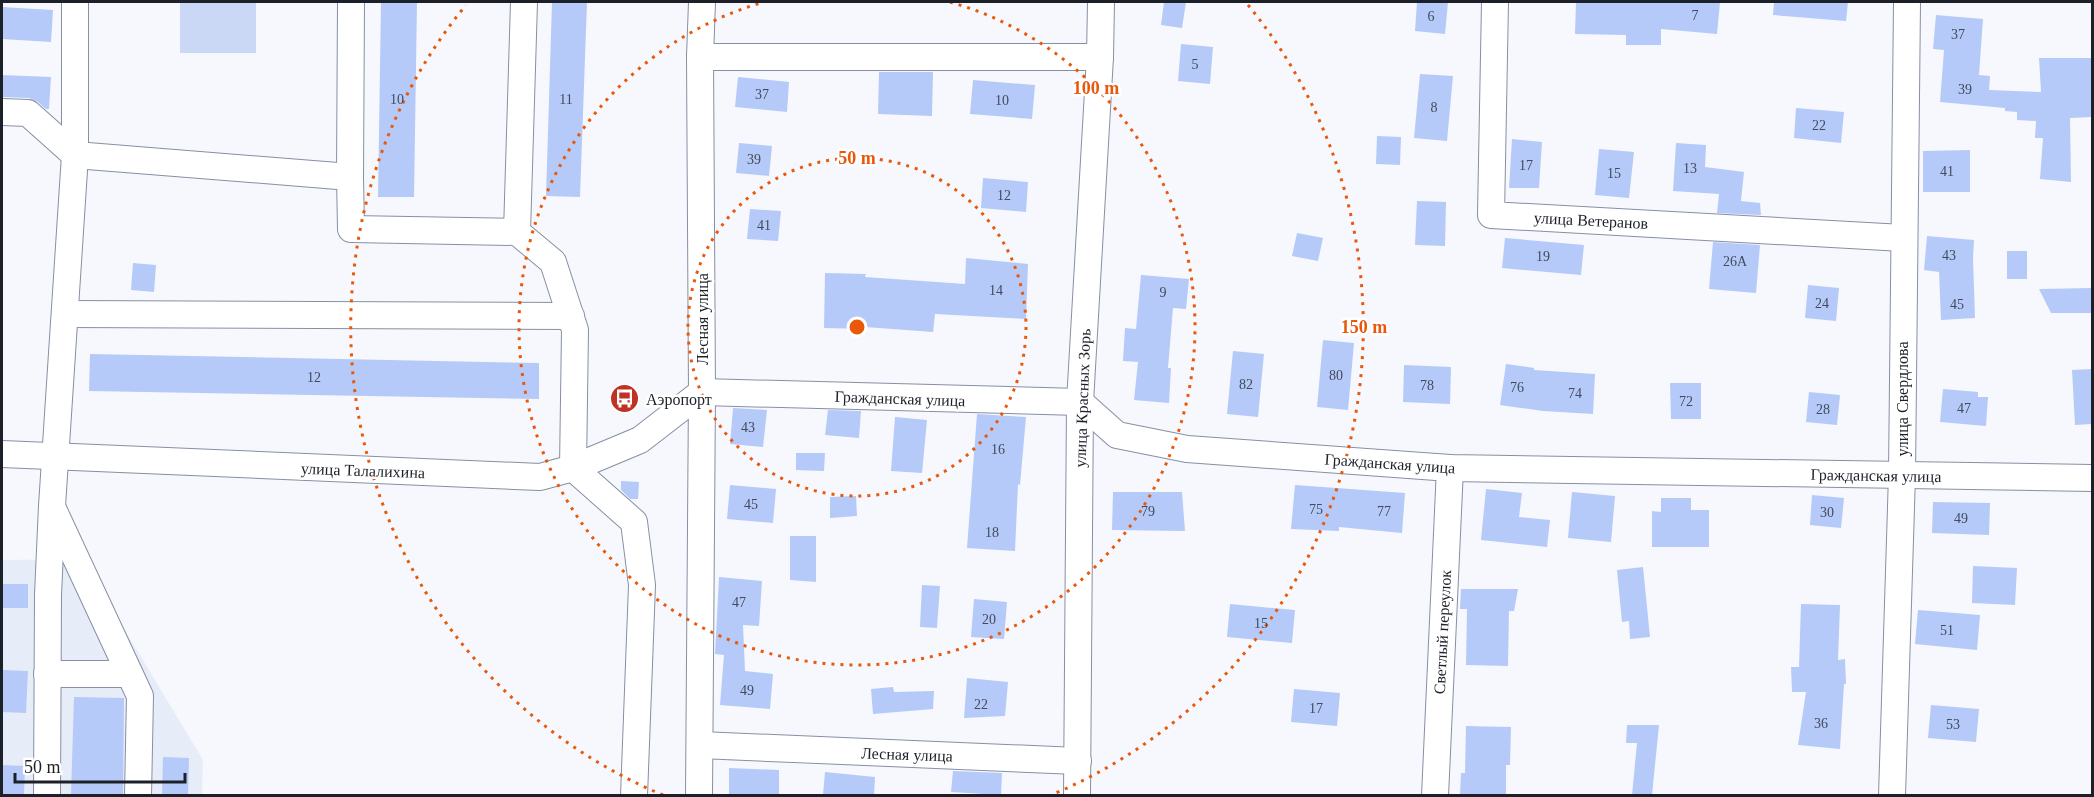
<svg xmlns="http://www.w3.org/2000/svg" width="2094" height="797" viewBox="0 0 2094 797" font-family="Georgia,serif">
<rect width="100%" height="100%" fill="#f6f8fd"/>
<path fill="#e7edf8" d="M82 559 203 760 202 795H2V560Z"/>
<rect fill="#cad7f5" x="180" y="2" width="76" height="51"/>
<g fill="#b5caf8">
<path d="M381 2H417L414 197H378Z"/>
<path d="M552 2H587L580 197 546 196Z"/>
<path d="M1164 2H1186L1182 28 1161 25Z"/>
<path d="M1417 2H1448L1445 34 1415 31Z"/>
<path d="M1576 2H1720L1717 34 1661 29V45H1626V35L1575 34Z"/>
<path d="M1774 2H1848L1846 21 1773 15Z"/>
<path d="M2 7 53 10 51 42 2 39Z"/>
<path d="M1936 15 1983 19 1979 75 1990 76 1989 90 2041 92 2039 58H2092V117L2070 118 2071 182 2040 179 2043 138H2035L2036 121 2017 120V112L2005 111V108L1940 102 1944 50 1933 49Z"/>
<path d="M1181 44 1213 47 1210 84 1178 81Z"/>
<path d="M879 72H933L932 116 878 114Z"/>
<path d="M1420 74 1453 76 1447 141 1414 138Z"/>
<path d="M2 75 51 77 49 109H46L38 102 29 98 2 97Z"/>
<path d="M738 77 789 82 787 112 735 107Z"/>
<path d="M973 80 1035 85 1032 119 970 114Z"/>
<path d="M1796 108 1844 112 1841 143 1794 138Z"/>
<path d="M1377 136 1401 137 1400 165 1376 164Z"/>
<path d="M1512 139 1542 142 1539 188H1509Z"/>
<path d="M739 143 772 146 769 176 736 173Z"/>
<path d="M1676 143 1706 145 1705 167 1744 172 1741 201 1760 203 1761 215 1717 213 1719 194 1673 191Z"/>
<path d="M1599 149 1634 152 1629 198 1595 195Z"/>
<path d="M1970 150V192H1923V151Z"/>
<path d="M983 178 1028 182 1026 212 981 208Z"/>
<path d="M1417 201 1446 202 1445 246 1415 245Z"/>
<path d="M750 209 781 211 778 241 747 239Z"/>
<path d="M1297 233 1323 238 1318 261 1292 256Z"/>
<path d="M1927 236 1974 240 1973 258 1975 318 1941 320 1939 272 1924 270Z"/>
<path d="M1505 238 1584 245 1581 275 1502 268Z"/>
<path d="M1713 242 1760 245 1756 293 1709 289Z"/>
<rect x="2007" y="251" width="20" height="28"/>
<path d="M966 258 1028 264 1026 319 935 314 933 332 865 327V329L824 328 825 273 866 274 865 277 965 284Z"/>
<path d="M133 263 156 265 154 292 131 290Z"/>
<path d="M1141 275 1189 279 1186 309 1173 308 1168 368H1171L1169 403 1134 400 1138 362 1123 361 1125 328 1136 329Z"/>
<path d="M1808 285 1839 288 1836 321 1805 318Z"/>
<path d="M2092 288V313H2051L2039 289Z"/>
<path d="M1323 340 1354 343 1348 410 1317 407Z"/>
<path d="M1233 351 1264 354 1258 417 1227 414Z"/>
<path d="M90 354 539 363V399L89 391Z"/>
<path d="M1506 364 1534 368V370L1595 374 1593 414 1543 411 1500 405Z"/>
<path d="M1404 365 1451 367 1450 404 1403 402Z"/>
<path d="M2092 369V424L2075 425 2072 370Z"/>
<path d="M1670 383H1701V419H1671Z"/>
<path d="M1943 389 1978 392V397H1988L1986 426 1940 422Z"/>
<path d="M1809 392 1840 395 1837 425 1806 422Z"/>
<path d="M733 408 767 410 763 447 730 444Z"/>
<path d="M828 410 861 411 859 438 825 435Z"/>
<path d="M977 414 1026 417 1020 485 1018 484 1015 551 967 548Z"/>
<path d="M895 417 927 420 922 473 891 471Z"/>
<path d="M796 453H825L824 471 796 470Z"/>
<path d="M621 481 639 482 638 499H630L621 490Z"/>
<path d="M730 485 776 489 773 523 727 519Z"/>
<path d="M1295 485 1405 493 1402 533 1339 527V531L1291 529Z"/>
<path d="M1486 489 1522 493 1519 517 1550 520 1547 547 1481 540Z"/>
<path d="M1113 492H1182L1185 531 1112 530Z"/>
<path d="M1572 492 1615 496 1611 542 1568 538Z"/>
<path d="M1812 495 1844 498 1841 528 1810 525Z"/>
<path d="M856 496 857 516 830 518V497Z"/>
<path d="M1661 498H1691V510H1709V547H1652V511L1661 512Z"/>
<path d="M1933 502 1990 503 1989 535 1932 533Z"/>
<path d="M790 536H816V582L790 580Z"/>
<path d="M1973 566 2017 568 2015 605 1972 603Z"/>
<path d="M1643 567 1650 637 1630 639 1629 621 1622 622 1617 570Z"/>
<path d="M719 577 762 581 759 626 743 625 745 671 773 674 770 709 720 705 724 655 715 654Z"/>
<rect x="2" y="584" width="26" height="24"/>
<path d="M922 585 940 586 937 628 920 627Z"/>
<path d="M1461 589H1518L1514 611H1509L1508 666 1466 665 1467 609H1460Z"/>
<path d="M974 599 1007 602 1004 639 971 637Z"/>
<path d="M1230 604 1295 610 1292 643 1227 637Z"/>
<path d="M1801 604 1840 605 1838 660 1845 659 1846 684H1844L1840 749 1798 745 1806 692H1792L1791 667H1799Z"/>
<path d="M1918 610 1980 615 1977 650 1915 644Z"/>
<path d="M2 670 28 671 26 713 2 712Z"/>
<path d="M967 678 1008 682 1005 716 964 718Z"/>
<path d="M893 687 894 692 934 691 933 709 873 714 871 689Z"/>
<path d="M1294 689 1340 693 1337 726 1291 722Z"/>
<path d="M74 697 124 698 123 795H71Z"/>
<path d="M1931 705 1979 709 1976 742 1928 738Z"/>
<path d="M1627 725H1659L1652 795H1632L1637 743H1626Z"/>
<path d="M1466 726 1511 727 1510 765H1506V795H1460L1461 773H1465Z"/>
<path d="M163 757 189 758 188 795H162Z"/>
<path d="M2 765 25 766 24 795H2Z"/>
<path d="M729 768 779 770V795H729Z"/>
<path d="M953 771 1002 773 1001 795 951 792Z"/>
<path d="M825 772 875 777 874 795H823Z"/>
</g>
<g fill="none" stroke-linecap="round" stroke-linejoin="round">
<defs>
<g id="minor">
<path d="M1495 2 1491 215 1903 238"/>
<path d="M700 57H1100"/>
<path d="M2 112 28 113 75 155 350 177 351 229 517 232 553 262 575 330 573 468 634 522 642 585 634 796"/>
<path d="M350 177 351 2"/>
<path d="M517 232 524 2"/>
<path d="M65 314 571 316"/>
<path d="M702 392 1080 402 1117 435 1187 449 1450 468 2092 478"/>
<path d="M2 454 540 477 573 468 640 440 702 392"/>
<path d="M53 509 140 696 138 796"/>
<path d="M47 674H129"/>
<path d="M700 745 1078 761"/>
<path d="M47 796 48 595 52 506 75 155V2"/>
<path d="M699 796 702 392 700 57 702 2"/>
<path d="M1077 796 1080 402 1100 57 1101 2"/>
<path d="M1435 796 1450 468"/>
<path d="M1892 796 1902 475 1907 2"/>
</g>
</defs>
<use href="#minor" stroke="#868fa3" stroke-width="28"/>
<use href="#minor" stroke="#fff" stroke-width="26"/>
</g>
<g fill="none" stroke="#e8590c" stroke-width="3" stroke-dasharray="3 6">
<circle cx="857" cy="327" r="169"/>
<path d="M950 2A338 338 0 1 1 764 2"/>
<path d="M663 795A507 507 0 0 1 466 5M1248 5A507 507 0 0 1 1051 795"/>
</g>
<defs>
<symbol id="bus-disc" viewBox="-11 -11 22 22"><circle r="9.5" fill="#bf3224" stroke="#fff"/><path d="M-5-6H5V4H4V6H2V4H-2V6H-4V4H-5ZM-3.5-4V0h7V-4ZM-3.5 1.2v1.5H-2V1.2ZM2 1.2v1.5H3.5V1.2Z" fill="#fff"/></symbol>
</defs>
<g fill-rule="evenodd">
<use href="#bus-disc" x="608" y="382" width="33" height="33"/>
</g>
<g text-anchor="middle" stroke-width="5" stroke-linejoin="round" paint-order="stroke">
<g font-size="14" fill="#424a5c">
<text x="1695" y="20">7</text>
<text x="1431" y="21">6</text>
<text x="1958" y="39">37</text>
<text x="1195" y="69">5</text>
<text x="1965" y="94">39</text>
<text x="762" y="99">37</text>
<text x="397" y="104">10</text>
<text x="566" y="104">11</text>
<text x="1002" y="105">10</text>
<text x="1434" y="112">8</text>
<text x="1819" y="130">22</text>
<text x="754" y="164">39</text>
<text x="1526" y="170">17</text>
<text x="1690" y="173">13</text>
<text x="1947" y="176">41</text>
<text x="1614" y="178">15</text>
<text x="1004" y="200">12</text>
<text x="764" y="230">41</text>
<text x="1949" y="260">43</text>
<text x="1543" y="261">19</text>
<text x="1735" y="266">26А</text>
<text x="996" y="295">14</text>
<text x="1163" y="297">9</text>
<text x="1822" y="308">24</text>
<text x="1957" y="309">45</text>
<text x="1336" y="380">80</text>
<text x="314" y="382">12</text>
<text x="1246" y="389">82</text>
<text x="1427" y="390">78</text>
<text x="1517" y="392">76</text>
<text x="1575" y="398">74</text>
<text x="1686" y="406">72</text>
<text x="1964" y="413">47</text>
<text x="1823" y="414">28</text>
<text x="748" y="432">43</text>
<text x="998" y="454">16</text>
<text x="751" y="509">45</text>
<text x="1316" y="514">75</text>
<text x="1148" y="516">79</text>
<text x="1384" y="516">77</text>
<text x="1827" y="517">30</text>
<text x="1961" y="523">49</text>
<text x="992" y="537">18</text>
<text x="739" y="607">47</text>
<text x="989" y="624">20</text>
<text x="1261" y="628">15</text>
<text x="1947" y="635">51</text>
<text x="747" y="695">49</text>
<text x="981" y="709">22</text>
<text x="1316" y="713">17</text>
<text x="1821" y="728">36</text>
<text x="1953" y="729">53</text>
</g>
<g font-size="16" fill="#1c2028" stroke="#fff">
<text transform="translate(1591 220) rotate(3)" y="6">улица Ветеранов</text>
<text transform="translate(702 319) rotate(-90)" y="6">Лесная улица</text>
<text transform="translate(900 398) rotate(2)" y="6">Гражданская улица</text>
<text transform="translate(1082 398) rotate(-88)" y="6">улица Красных Зорь</text>
<text transform="translate(1902 399) rotate(-90)" y="6">улица Свердлова</text>
<text transform="translate(1390 463) rotate(4)" y="6">Гражданская улица</text>
<text transform="translate(363 470) rotate(2)" y="6">улица Талалихина</text>
<text transform="translate(1876 475) rotate(1)" y="6">Гражданская улица</text>
<text transform="translate(1442 632) rotate(-87)" y="6">Светлый переулок</text>
<text transform="translate(907 754) rotate(2)" y="6">Лесная улица</text>
</g>
<g font-size="16" fill="#1c2028" stroke="#fff" text-anchor="start">
<text x="646" y="405">Аэропорт</text>
</g>
</g>
<circle cx="857" cy="327" r="9" fill="#e8590c" stroke="#fff" stroke-width="3"/>
<g font-size="18" text-anchor="middle" font-weight="bold" fill="#e8590c" stroke="#fff" stroke-width="5" stroke-linejoin="round" paint-order="stroke">
<text x="1096" y="94">100 m</text>
<text x="857" y="164">50 m</text>
<text x="1364" y="333">150 m</text>
</g>
<rect width="2094" height="797" fill="none" stroke="#1c2028" stroke-width="6"/>
<path d="M15 773v9h170v-9" fill="none" stroke="#1c2028" stroke-width="3"/>
<text x="24" y="773" font-size="18" fill="#1c2028" stroke="#ffffff" stroke-width="4.5" paint-order="stroke">50 m</text>
</svg>
